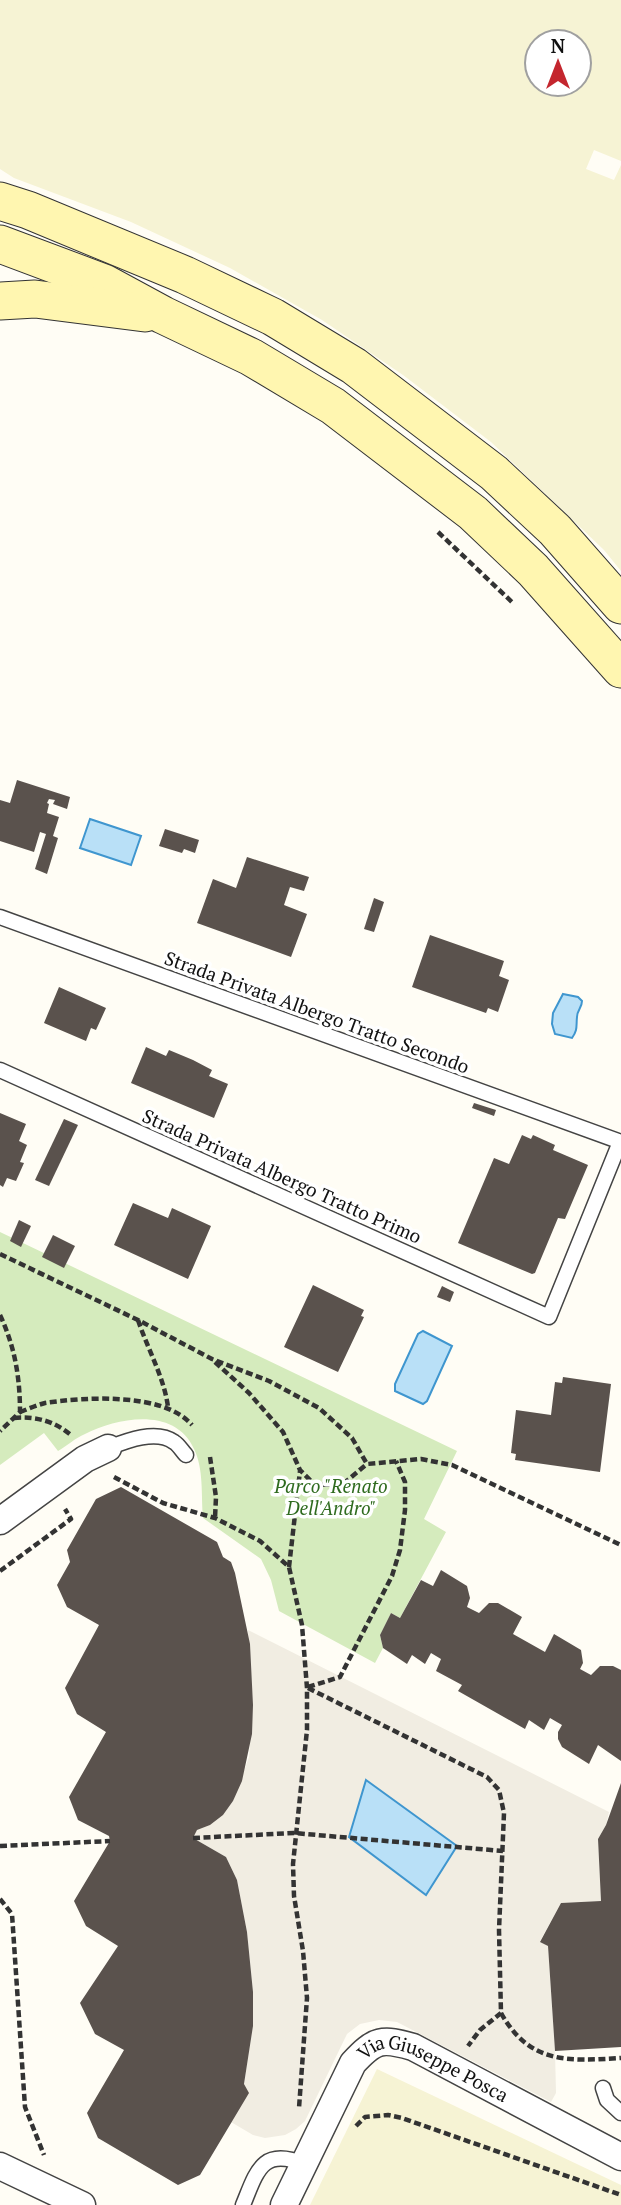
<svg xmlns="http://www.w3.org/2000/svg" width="621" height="2205" viewBox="0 0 621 2205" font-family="'PT Serif',serif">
<rect width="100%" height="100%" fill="#fffdf5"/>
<g fill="#f6f3d4" fill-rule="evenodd">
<path d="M0 0H621V161L594 150 586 169 614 180 621 165V571L604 550 491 442 403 375 322 320 230 268 131 222 14 178 0 169ZM579 42V84H537V42Z"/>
<path d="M377 2069 621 2185V2205H310Z"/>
</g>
<path fill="#d5ebbd" d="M0 1232 457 1451 424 1519 446 1532 400 1618 391 1613 380 1635 383 1648 375 1663 279 1611 271 1580 261 1559 203 1518C201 1496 204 1469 194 1449 175 1407 119 1417 85 1434 75 1438 67 1446 58 1451L44 1433 0 1465Z"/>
<path fill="#f1ede2" d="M248 1630 609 1812 606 1825 598 1839 601 1901 561 1903 540 1941 548 1946 555 2051 556 2093 551 2102 397 2022 379 2020 360 2024 347 2034 305 2121 296 2129 285 2135 265 2138 253 2135 231 2122 248 2093 244 2084 253 2026V1992L247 1932 237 1880 226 1857 193 1838 197 1830 210 1825 223 1815 233 1801 249 1757 253 1705Z"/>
<g fill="#b9e0f7" stroke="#3f96cf" stroke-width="2">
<path d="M90 819 141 836 131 865 80 848Z"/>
<path d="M563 994 578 997 582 1001C582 1008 577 1010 577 1017 576 1026 578 1030 572 1038L555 1034 552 1024 553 1013Z"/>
<path d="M423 1331 452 1346 427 1401 423 1404 395 1391V1384L418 1334Z"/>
<path d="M366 1780 457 1846 426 1895 349 1837Z"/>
</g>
<g fill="#5a524d">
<path d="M17 780 70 797 67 809 53 804 55 800 49 799 47 803 49 804 47 813 59 817 53 836 58 838 47 874 35 869 46 834 40 832 34 852 0 841V800L10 803Z"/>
<path d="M165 829 199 840 195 853 184 849 182 853 159 846Z"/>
<path d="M247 857 309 877 304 891 290 887 284 905 307 914 291 957 197 923 213 879 236 888Z"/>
<path d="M374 898 384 902 374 932 364 929Z"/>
<path d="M430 935 504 961 499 976 509 980 498 1012 488 1008 486 1013 412 987Z"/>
<path d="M59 987 106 1008 96 1030 91 1028 86 1041 44 1023Z"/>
<path d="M146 1047 166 1056 169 1050 193 1060 212 1070 209 1076 228 1084 214 1118 131 1083Z"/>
<path d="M474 1103 496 1110 494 1116 472 1108Z"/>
<path d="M0 1113 26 1124 19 1141 27 1145 20 1162 24 1163 16 1181 7 1178 3 1187 0 1185Z"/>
<path d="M64 1119 78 1125 49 1186 35 1180Z"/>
<path d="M522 1135 531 1139 533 1135 555 1145 553 1150 588 1165 565 1219 558 1218 535 1273 532 1274 458 1243 494 1158 509 1164Z"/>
<path d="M133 1203 168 1218 172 1208 211 1226 188 1279 114 1245Z"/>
<path d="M19 1220 31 1226 21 1247 10 1241Z"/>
<path d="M53 1235 75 1246 64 1268 42 1257Z"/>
<path d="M313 1285 364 1310 361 1316 364 1317 338 1372 284 1347Z"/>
<path d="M442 1286 454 1292 450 1302 437 1297Z"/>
<path d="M563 1377 611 1384 600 1472 515 1460 516 1454 511 1453 516 1410 551 1415 555 1382 562 1383Z"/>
<path d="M121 1487 217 1542 223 1557 231 1562 235 1573 250 1644 253 1705 252 1734 242 1781 233 1801 223 1815 210 1825 197 1830 193 1838 226 1857 237 1880 247 1932 253 1992V2026L244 2084 249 2093 200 2175 178 2185 98 2138 87 2113 124 2050 95 2034 80 2003 118 1946 86 1926 74 1901 110 1841 109 1836 78 1820 69 1797 106 1732 77 1714 65 1688 99 1625 67 1607 57 1585 70 1562 67 1550 96 1499Z"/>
<path d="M441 1570 467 1586 470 1598 467 1607 479 1613 489 1603H498L522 1617 513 1634 545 1652 554 1634 581 1650 583 1663 580 1669 591 1675 600 1666H613L621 1670V1761L598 1745 589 1764 562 1747 558 1739V1732L562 1725 550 1718 544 1730 529 1720 525 1729 458 1691 462 1685 436 1671 441 1659 431 1653 425 1664 412 1655 407 1664 383 1648 380 1635 391 1613 400 1618 421 1580 433 1586Z"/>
<path d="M621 1783V2047L555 2051 548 1946 540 1942 561 1903 601 1901 598 1839 606 1825Z"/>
</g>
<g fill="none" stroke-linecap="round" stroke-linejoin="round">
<defs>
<g id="lane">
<path d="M0 917 621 1142"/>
<path d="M0 1070 549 1317 620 1142"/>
<path d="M108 1448C126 1441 156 1429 174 1442 179 1445 182 1451 186 1455"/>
<path d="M603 2088 607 2100 621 2113"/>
<path d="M243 2205C257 2171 262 2147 304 2164"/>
</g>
<g id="street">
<path d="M0 1521 85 1459 108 1448"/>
<path d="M0 2166 82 2205"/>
<path id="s1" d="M284 2205 353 2063C375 2039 382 2038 413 2047L621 2157"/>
</g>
<g id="secondary">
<path d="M0 201 28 210 185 275 273 317 354 366 494 473 555 530 621 605"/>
<path d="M0 244 104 283 163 315 251 357 333 406 473 513 533 570 621 669"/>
<path d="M0 301 35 299 145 313"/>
</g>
</defs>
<use href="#lane" stroke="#444" stroke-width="17"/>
<use href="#street" stroke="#444" stroke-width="29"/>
<use href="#secondary" stroke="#333" stroke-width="39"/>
<g stroke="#333" stroke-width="4.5" stroke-dasharray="7 3.5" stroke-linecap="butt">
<path d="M438 532 513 603"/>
<path d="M0 1254 138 1320 212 1359 269 1381 319 1408 352 1438 367 1464 421 1459 452 1465 621 1545"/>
<path d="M0 1315C15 1347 20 1378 20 1412L0 1431"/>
<path d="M138 1320C148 1350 164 1377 168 1407"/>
<path d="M215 1362 249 1393 283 1432 300 1470 315 1485 343 1484 367 1464"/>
<path d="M20 1412C28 1409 37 1405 45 1403 85 1397 164 1392 192 1425"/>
<path d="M14 1418C36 1416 54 1421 71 1435"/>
<path d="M210 1457 216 1497 215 1518"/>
<path d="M114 1477 163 1503 215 1518 260 1541 289 1567 302 1625 307 1688V1730L293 1864 294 1896 303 1951 307 1998 299 2108"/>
<path d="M289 1567 300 1471"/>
<path d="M0 1571 71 1519 65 1509"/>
<path d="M308 1687 340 1677 392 1576 400 1550 405 1510V1482L396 1461"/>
<path d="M308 1688 487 1777 499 1790 504 1813 499 1930 501 2013 480 2030 468 2046"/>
<path d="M193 1838 294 1833 503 1851"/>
<path d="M0 1846 110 1841"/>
<path d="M0 1899 12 1914 25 2107 44 2155"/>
<path d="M501 2013C530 2065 569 2061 621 2058"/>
<path d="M356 2126 365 2117 388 2115 402 2118 621 2195"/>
</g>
<use href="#lane" stroke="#fff" stroke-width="14"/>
<use href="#street" stroke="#fff" stroke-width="26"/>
<use href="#secondary" stroke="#fff6b0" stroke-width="37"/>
</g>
<g text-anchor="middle" stroke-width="7" stroke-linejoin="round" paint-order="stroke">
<g font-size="19" fill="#111" stroke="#fff">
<text transform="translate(317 1012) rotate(20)" y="7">Strada Privata Albergo Tratto Secondo</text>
<text transform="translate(282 1176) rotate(24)" y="7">Strada Privata Albergo Tratto Primo</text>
<text dy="7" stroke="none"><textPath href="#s1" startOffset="250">Via Giuseppe Posca</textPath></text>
</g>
<g font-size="19" font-style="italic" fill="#2f6b1f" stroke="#fff">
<text x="331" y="1493">Parco "Renato<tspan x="331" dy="22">Dell'Andro"</tspan></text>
</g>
</g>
<g transform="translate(558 63)"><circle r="33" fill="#ffffff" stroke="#a0a0a0" stroke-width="2"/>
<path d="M0-5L12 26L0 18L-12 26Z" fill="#c4262e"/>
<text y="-10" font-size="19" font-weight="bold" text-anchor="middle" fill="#111111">N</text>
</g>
</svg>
